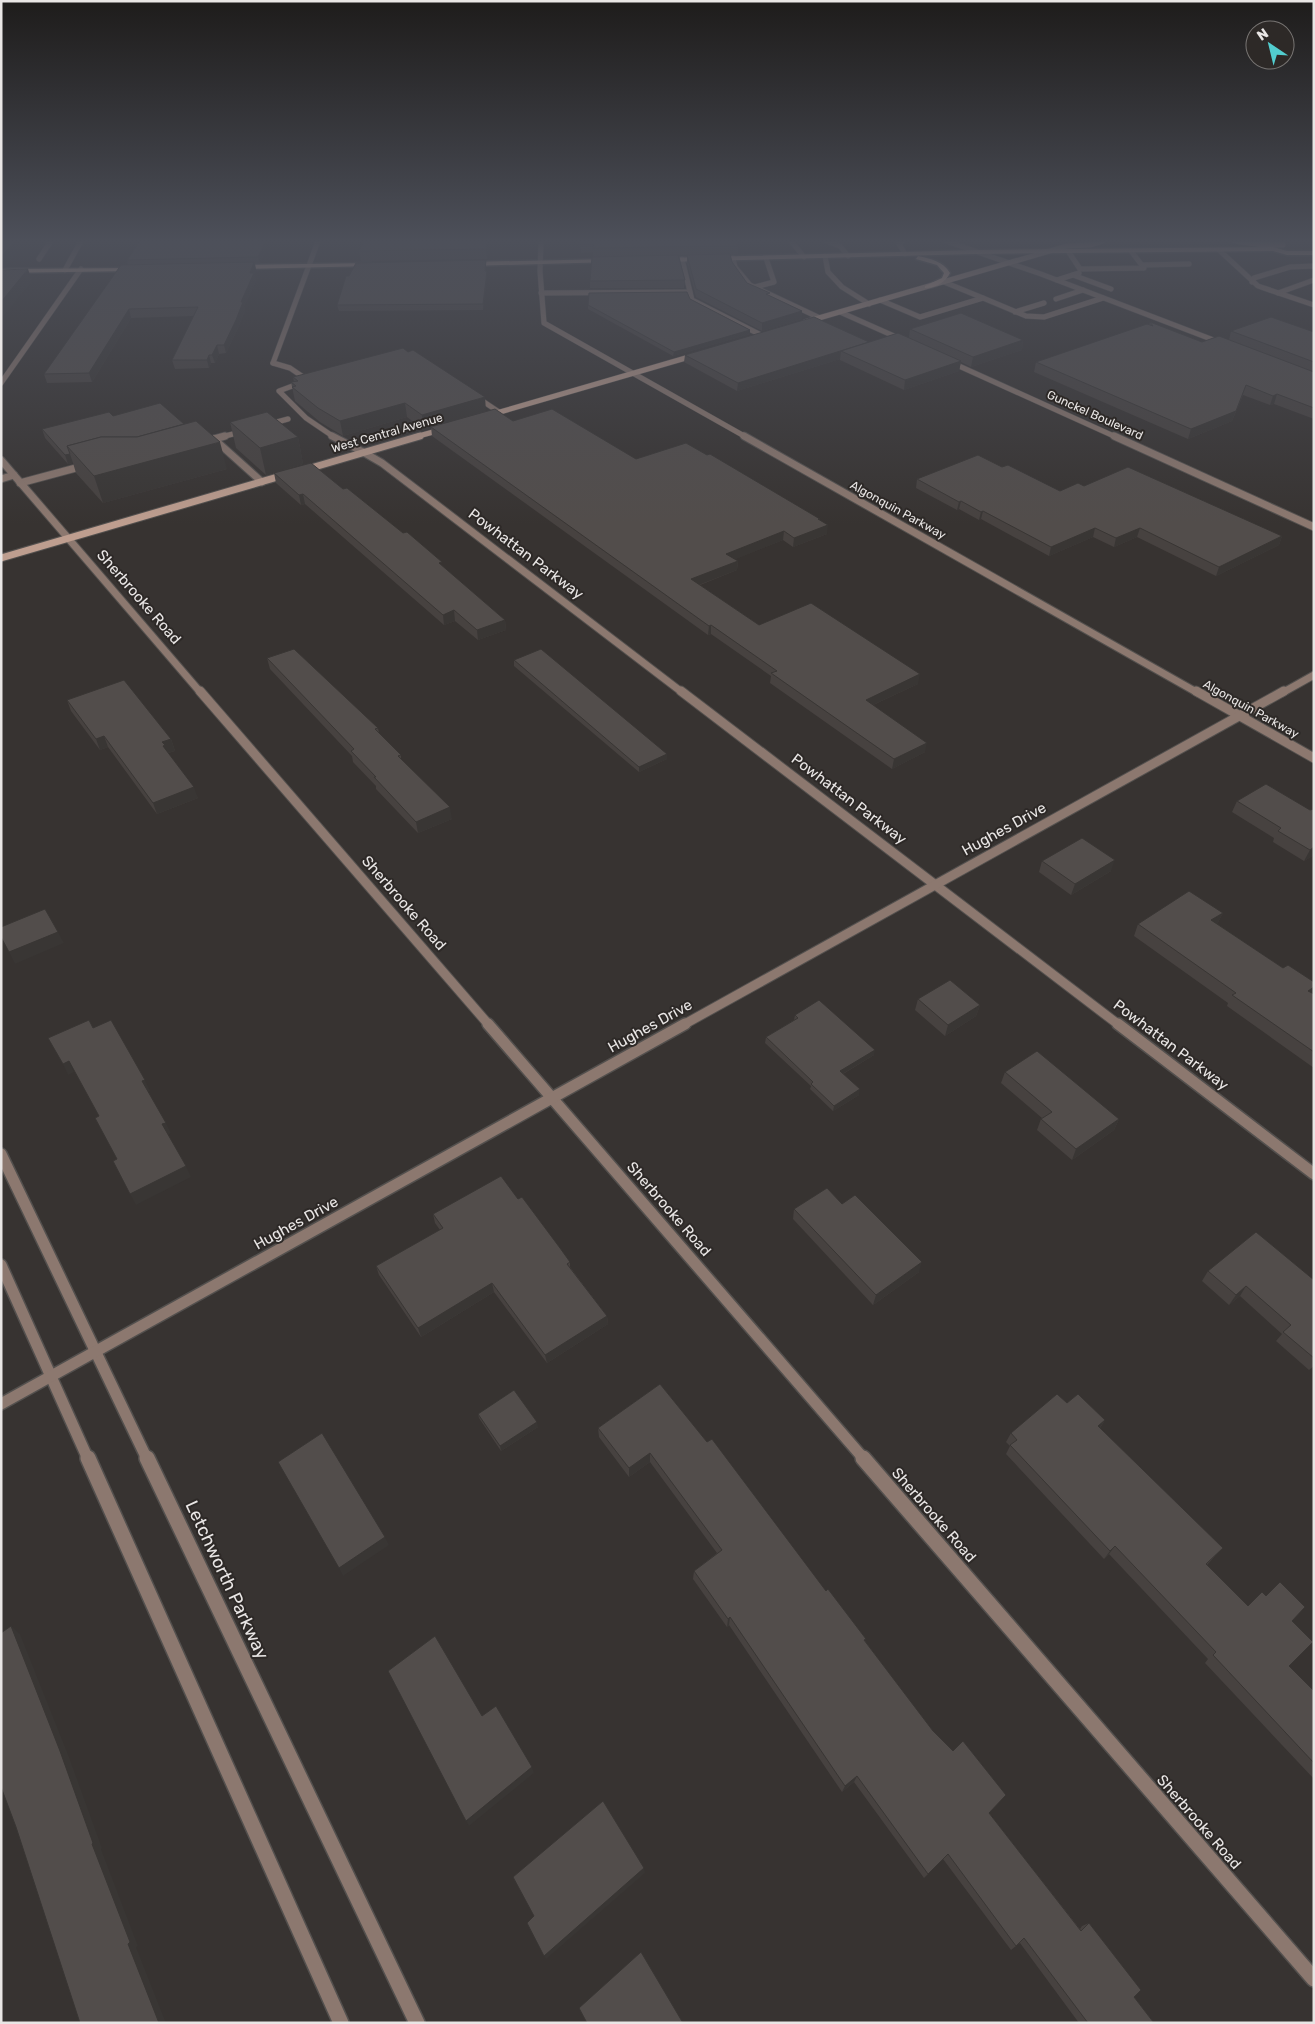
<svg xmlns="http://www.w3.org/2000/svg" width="1315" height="2024" viewBox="0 0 1315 2024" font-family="Rubik,sans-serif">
<rect width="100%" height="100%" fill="#373331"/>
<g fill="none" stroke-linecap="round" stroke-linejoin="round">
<defs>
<g id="lane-far1">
<path d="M826 241 840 246 848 256"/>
<path d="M903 241 899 244 905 254"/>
<path d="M1219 250 1258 286 1314 305"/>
<path d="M1068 251 1080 269 1144 268 1131 251"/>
<path d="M825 256 828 272 842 287 869 304"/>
<path d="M733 258 735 267 750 285 820 318"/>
<path d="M39 259 51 241"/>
<path d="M682 259 692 300 761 335"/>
<path d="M1142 265 1189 264"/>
<path d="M1073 275 1111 289"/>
<path d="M1057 280 1079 273"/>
<path d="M944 282 983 298"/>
<path d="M1252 282 1254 278 1290 267 1314 266"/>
<path d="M755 287 774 282 766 258"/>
<path d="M541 293 690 292"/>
<path d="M1278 293 1314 280"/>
<path d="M1056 299 1083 290"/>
<path d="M880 300 920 317 983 298 1026 316 1044 317 1103 298"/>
<path d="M1015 312 1044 303"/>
<path d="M273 363 290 368 309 381"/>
<path d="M303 382 279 391 306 418 334 437"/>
<path d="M475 396 499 412"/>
<path d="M266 425 288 419"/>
<path d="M221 437 245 431"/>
</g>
<g id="lane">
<path d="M332 436 363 452"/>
<path d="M214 439 262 482"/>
<path d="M203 442 225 436"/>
<path d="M1 479 14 475"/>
<path d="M20 483 87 465"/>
</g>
<g id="street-far4">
<path d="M541 241 540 271 544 323 746 437"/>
<path d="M791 241 804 257"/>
<path d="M946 241 1041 274 1224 344"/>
<path d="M65 270 81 241"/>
<path d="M840 312 903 340"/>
<path d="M948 361 1116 437"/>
<path d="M273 363 318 241"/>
<path d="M1 383 81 269"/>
</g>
<g id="street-far3">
<path d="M744 436 1198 693"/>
<path d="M1114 436 1314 527"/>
<path d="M363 452 382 463 683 693"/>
<path d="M1 460 201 693"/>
<path d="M1282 693 1314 675"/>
</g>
<g id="street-far2">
<path d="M200 691 489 1025"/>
<path d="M681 691 1119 1025"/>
<path d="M1196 691 1314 758"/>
<path d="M683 1025 1284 691"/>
</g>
<g id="street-far1">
<path d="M488 1024 864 1459"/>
<path d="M1118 1024 1314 1174"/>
<path d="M1 1154 147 1459"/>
<path d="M1 1265 88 1459"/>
<path d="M1 1404 685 1024"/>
</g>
<g id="street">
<path d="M88 1458 341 2023"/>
<path d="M147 1458 417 2023"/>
<path d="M863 1458 1314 1979"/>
</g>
<g id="secondary-far1">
<path d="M1235 241 1263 245H1283"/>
<path d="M805 322 1067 246 1090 245 1103 241"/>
<path d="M486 416 696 355"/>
<path d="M415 437 444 429"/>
</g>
<g id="secondary">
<path d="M304 470 420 436"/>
<path d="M1 558 288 474"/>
</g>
<g id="primary">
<path d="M1273 247 1287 251H1314V255H1287L1273 251 976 254 664 262 661 260 664 258 976 250Z"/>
<path d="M918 256C931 259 943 261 950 273 946 282 935 288 925 288V286L942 278 944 273 937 265 916 259Z"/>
<path d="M609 259 611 262 469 266 466 264 469 262Z"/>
<path d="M371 263 373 266 239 269 236 267 239 265Z"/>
<path d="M136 268 134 271 1 273V269Z"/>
</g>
</defs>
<use href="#lane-far1" stroke="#53504e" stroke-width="6"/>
<use href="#lane" stroke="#53504e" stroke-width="9"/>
<use href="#street-far4" stroke="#53504e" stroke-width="6"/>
<use href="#street-far3" stroke="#53504e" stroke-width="9"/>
<use href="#street-far2" stroke="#53504e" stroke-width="11"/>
<use href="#street-far1" stroke="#53504e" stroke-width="14"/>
<use href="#street" stroke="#53504e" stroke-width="18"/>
<use href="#secondary-far1" stroke="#53504e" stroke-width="6"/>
<use href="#secondary" stroke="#53504e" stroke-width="9"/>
<use href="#primary" stroke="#53504e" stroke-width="3"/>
<use href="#lane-far1" stroke="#8c786f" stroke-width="5"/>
<use href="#lane" stroke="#8c786f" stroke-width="7"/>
<use href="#street-far4" stroke="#8c786f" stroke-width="5"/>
<use href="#street-far3" stroke="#8c786f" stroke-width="7"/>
<use href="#street-far2" stroke="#8c786f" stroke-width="9"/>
<use href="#street-far1" stroke="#8c786f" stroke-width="11"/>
<use href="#street" stroke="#8c786f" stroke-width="15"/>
<use href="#secondary-far1" stroke="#be9e8f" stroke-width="5"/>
<use href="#secondary" stroke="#be9e8f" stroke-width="7"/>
<use href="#primary" fill="#e5bca8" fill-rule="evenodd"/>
</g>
<g fill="#474240">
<path d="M140 241H269L260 263H255L256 270 254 274 256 281 244 306 245 310 238 328 226 353 219 354 215 363H211L209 368 175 369 172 360 194 316 131 318 92 382 47 383 44 374 128 265 127 260Z"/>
<path d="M364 241H490L487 259 361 261 359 251Z"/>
<path d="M580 241 738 246V254L730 255 732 262 747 283 770 296 802 311V319L762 331 696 297 687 263V255H679L685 280 684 288H590V281L593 257V252L581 253Z"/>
<path d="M486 266V271L487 276 483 310 339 311 337 305Z"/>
<path d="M690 299 750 330V334L673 356 588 309V305Z"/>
<path d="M1150 322 1202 342 1229 340 1231 331 1314 332V419L1274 404 1270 405 1243 395 1232 421 1188 439 1034 372 1036 362 1149 325Z"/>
<path d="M910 329 1023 340 1022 350 971 367 961 362 959 371 904 390 840 360V359L737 391 684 362 685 355 869 342 909 338Z"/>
<path d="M293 377 486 411 423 429 407 417 343 436 320 422 295 401 291 382H294Z"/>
<path d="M113 416 227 469 103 503 76 473 73 463 68 464 45 438 42 429Z"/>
<path d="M513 421 636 459 820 519V520L827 534 793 547 783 540 735 559 738 561 737 570 700 585 759 625 918 684 873 705 925 752 892 769 770 683 771 676 711 634 708 635 432 436 431 427Z"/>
<path d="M230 422 298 437 303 464 266 475 236 448Z"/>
<path d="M1002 467 1060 491 1084 486 1282 536 1279 545 1216 576 1137 537 1114 547 1093 537 1049 556 981 519 979 520 959 509 957 510 916 488 917 479Z"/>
<path d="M274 473 343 489 443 567 505 620 506 630 478 640 455 621 444 625 305 504 301 505 276 483Z"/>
<path d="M267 658 378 728 379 733 401 755V759L452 819 418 833 376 789V786L353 762 352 756 270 669Z"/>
<path d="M514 660 667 754V759L639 772 514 666Z"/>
<path d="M67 700 171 739 175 751 168 753 198 798 157 814 108 747 100 750 71 711Z"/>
<path d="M1237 801 1310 810 1314 855 1304 861 1273 842 1274 838 1232 812Z"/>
<path d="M1042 861 1111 871 1071 895 1039 872Z"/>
<path d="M1223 913 1217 924 1283 968 1314 982V991L1312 994H1314V1068L1227 1006 1228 1003 1134 936 1138 924Z"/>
<path d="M918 999 980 1005 976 1016 945 1036 915 1010Z"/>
<path d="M795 1015 874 1055 843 1074 859 1095 833 1111 810 1089 811 1086 765 1043 766 1037 794 1020Z"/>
<path d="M1005 1072 1119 1119 1114 1130 1072 1160 1037 1130 1041 1119 1042 1118 1001 1083Z"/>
<path d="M518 1199 570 1262V1267L607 1316 608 1324 547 1363 494 1292 421 1337 379 1275 376 1266 440 1230 435 1223 433 1214Z"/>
<path d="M794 1209 919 1272 873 1305 793 1219Z"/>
<path d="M1208 1271 1314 1280V1366L1309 1370 1276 1341 1282 1334 1240 1296 1229 1305 1202 1281Z"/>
<path d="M660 1384 865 1641 989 1813 1080 1929 1082 1926 1089 1923 1134 1997 1154 2023H1079L1020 1943 1016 1946 1011 1950 943 1859 924 1878 854 1782 842 1792 729 1625 727 1627 693 1579 694 1571 717 1553 650 1462 629 1477 599 1437 598 1428Z"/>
<path d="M478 1414 538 1427 501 1451 479 1418Z"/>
<path d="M1105 1420 1100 1428 1215 1556 1207 1565 1247 1606 1292 1621 1289 1666 1314 1691V1779L1205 1663 1208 1659 1109 1554 1104 1559 1006 1454 1010 1446 1006 1442 1011 1433Z"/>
</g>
<g fill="#393634">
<path d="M15 241H27L6 267 1 268V256Z"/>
<path d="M266 241H269L260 263 258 257Z"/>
<path d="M488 241H490L487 259 486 249Z"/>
<path d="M254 262 256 270 254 274 256 281 244 306 245 310 238 328 226 353 224 345 241 302 250 273Z"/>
<path d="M28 269 32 281 1 319V302Z"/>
<path d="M487 271V276L483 310V304Z"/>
<path d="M129 309 131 318 92 382 89 373Z"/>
<path d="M802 311V319L762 331V323Z"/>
<path d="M750 330V334L673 356 674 352Z"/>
<path d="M1023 340 1022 350 971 367 973 357Z"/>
<path d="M217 345 219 354 215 363 212 355Z"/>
<path d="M841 351 840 359 737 391 738 383Z"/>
<path d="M209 355 211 363 209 368 207 360Z"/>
<path d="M961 361 959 371 904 390 905 380Z"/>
<path d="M1246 385 1232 421 1188 439 1191 429Z"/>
<path d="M1277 394 1274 404 1270 405 1273 396Z"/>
<path d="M485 397 486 411 423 429 422 415Z"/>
<path d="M405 403 407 417 343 436 340 421Z"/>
<path d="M298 437 303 464 266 475 260 448Z"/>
<path d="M220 442 227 469 103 503 94 476Z"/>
<path d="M70 454 73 463 68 464 65 455Z"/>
<path d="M303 494 305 504 301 505 299 495Z"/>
<path d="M961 501 959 509 957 510 959 502Z"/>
<path d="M983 511 981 519 979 520 981 512Z"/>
<path d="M828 525 827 534 793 547 794 538Z"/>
<path d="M1095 528 1093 537 1049 556 1051 547Z"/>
<path d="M1140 528 1137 537 1114 547 1116 538Z"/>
<path d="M784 531 783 540 726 563V554Z"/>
<path d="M1282 536 1279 545 1216 576 1219 567Z"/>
<path d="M738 561 737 570 691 588V579Z"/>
<path d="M454 610 455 621 444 625 443 615Z"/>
<path d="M505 620 506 630 478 640 477 630Z"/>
<path d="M711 625V634L708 635 709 626Z"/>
<path d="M920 674 918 684 864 709 866 700Z"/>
<path d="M104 736 108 747 100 750 96 739Z"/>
<path d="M171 739 175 751 167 753V757L162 742Z"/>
<path d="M927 743 925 752 892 769 894 759Z"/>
<path d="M667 754V759L639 772V767Z"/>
<path d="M194 787 198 798 157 814 153 803Z"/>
<path d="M450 807 452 819 418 833 416 822Z"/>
<path d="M1314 847V855L1304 861 1310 850Z"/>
<path d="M1115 860 1111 871 1071 895 1075 884Z"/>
<path d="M1223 913 1217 924 1206 932 1211 920Z"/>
<path d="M58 932 64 943 15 964 9 952Z"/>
<path d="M1314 987V991L1311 996 1308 991Z"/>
<path d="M980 1005 976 1016 945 1036 948 1025Z"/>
<path d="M875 1050 874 1055 839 1076 840 1071Z"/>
<path d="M69 1061 74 1072 68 1075 63 1064Z"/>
<path d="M145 1080 150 1091 148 1092 142 1081Z"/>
<path d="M860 1089 859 1095 833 1111 834 1106Z"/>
<path d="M1119 1119 1114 1130 1072 1160 1076 1149Z"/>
<path d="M166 1123 171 1133 168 1135 162 1124Z"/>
<path d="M186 1166 191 1177 136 1205 130 1194Z"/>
<path d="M922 1262 919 1272 873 1305 876 1295Z"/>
<path d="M492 1283 494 1292 421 1337 418 1328Z"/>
<path d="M1246 1286 1240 1296 1229 1305 1236 1295Z"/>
<path d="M607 1316 608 1324 547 1363 545 1355Z"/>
<path d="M1105 1420 1099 1429 1098 1426Z"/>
<path d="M537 1422 538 1427 501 1451 500 1446Z"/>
<path d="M650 1453V1462L629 1477V1468Z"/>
<path d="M385 1537 389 1545 343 1576 339 1568Z"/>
<path d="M1115 1546 1109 1554 1104 1559 1110 1551Z"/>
<path d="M730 1617 729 1625 727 1627 728 1619Z"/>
<path d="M11 1626 20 1634 69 1757 102 1848 101 1849 138 1946 136 1947 166 2023H159L128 1944Z"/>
<path d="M532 1767 534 1773 469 1826 466 1821Z"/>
<path d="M857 1776 854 1782 842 1792 845 1786Z"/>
<path d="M644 1868 645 1873 546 1959 544 1956Z"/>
</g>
<g fill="#524d4b" stroke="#393634">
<path d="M1 241H15L2 256H1Z"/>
<path d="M140 241H266L258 257 127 260Z"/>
<path d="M364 241H488L486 249 359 251Z"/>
<path d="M580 241H737L738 246 593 248 594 244H580Z"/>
<path d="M730 254 732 262 747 283 770 293 766 294 802 311 762 323 696 289 687 255Z"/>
<path d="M678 255 685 280 590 281 592 257Z"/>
<path d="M486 260 485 271H487L483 304 337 305 346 276H349L356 263Z"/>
<path d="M254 262 250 273H254L241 302H243L236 320 224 345H217L212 355H209L207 360H172L198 307 129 309 89 373 44 374 121 265Z"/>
<path d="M28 269 1 302V270Z"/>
<path d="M687 292 690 299 750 330 674 352 588 305 589 293Z"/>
<path d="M961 313 1023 340 973 357 910 329Z"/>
<path d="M814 317 869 342 738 383 685 355Z"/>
<path d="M1271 317 1314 332V362L1231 331Z"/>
<path d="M1150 322 1202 342 1219 336 1314 372V408L1277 394 1273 396 1246 385 1236 411 1191 429 1036 362 1147 324 1153 326Z"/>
<path d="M898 333 961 361 905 380 841 351Z"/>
<path d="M403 348 408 352 413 350 485 397 422 415 405 403 340 421 318 408 292 387 296 386 291 382 298 381 293 377Z"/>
<path d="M160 403 184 424 137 437H101L67 446 70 454 65 455 42 429 109 412 113 416Z"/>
<path d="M495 409 513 421 552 409 636 459 686 443 707 455 710 454 820 519H818L828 525 794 538 784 531 726 554 738 561 691 579 759 625 811 603 920 674 866 700 927 743 894 759 771 673 777 671 711 625 709 626 431 427Z"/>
<path d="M267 412 298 437 260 448 230 422Z"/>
<path d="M196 421 220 442 94 476 67 446 101 437H137Z"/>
<path d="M978 455 1002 467 1008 465 1060 491 1078 483 1084 486 1128 467 1282 536 1219 567 1140 528 1116 538 1095 528 1051 547 983 511 981 512 961 501 959 502 917 479Z"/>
<path d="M311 463 343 489 347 488 403 533 407 532 442 562 439 563 505 620 477 630 454 610 443 615 303 494 299 495 274 473Z"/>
<path d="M294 649 378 728 375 729 401 755 398 756 450 807 416 822 374 777H376L351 751 354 749 267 658Z"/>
<path d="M541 649 667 754 639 767 514 660Z"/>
<path d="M124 680 171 739 162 742 165 745 163 746 194 787 153 803 104 736 96 739 67 700Z"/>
<path d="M1266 784 1310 810 1314 809V847L1310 850 1278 831 1281 828 1237 801Z"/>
<path d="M1082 838 1115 860 1075 884 1042 861Z"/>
<path d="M1189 891 1223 913 1211 920 1283 968 1288 965 1314 982V987L1308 991 1314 994V1052L1232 995 1236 993 1138 924Z"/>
<path d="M45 909 58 932 9 952 1 937V927Z"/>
<path d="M950 980 980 1005 948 1025 918 999Z"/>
<path d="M819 1000 875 1050 840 1071 860 1089 834 1106 811 1084 813 1082 766 1037 798 1018 795 1015Z"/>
<path d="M89 1020 93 1028 111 1020 145 1080 142 1081 166 1123 162 1124 186 1166 130 1194 113 1161 117 1159 95 1118 99 1116 69 1061 63 1064 48 1038Z"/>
<path d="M1037 1051 1119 1119 1076 1149 1041 1119 1052 1112 1005 1072Z"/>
<path d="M501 1176 518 1199 522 1197 560 1248 570 1262 567 1264 607 1316 545 1355 492 1283 418 1328 376 1266 443 1228 433 1214Z"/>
<path d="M827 1188 842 1204 855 1195 922 1262 876 1295 794 1209Z"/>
<path d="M1256 1232 1314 1280V1358L1283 1332 1291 1325 1246 1286 1236 1295 1208 1271Z"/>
<path d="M660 1384 707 1442 712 1439 826 1591 828 1589 866 1639 864 1640 933 1731 953 1751 963 1741 1006 1795 989 1813 1081 1931 1089 1923 1141 1990 1134 1997 1154 2023H1088L1024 1938 1016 1946 948 1854 928 1874 857 1776 845 1786 730 1617 728 1619 694 1571 722 1550 650 1453 629 1468 598 1428Z"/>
<path d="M514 1390 537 1422 500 1446 478 1414Z"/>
<path d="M1057 1394 1067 1403 1078 1394 1105 1420 1098 1426 1223 1548 1206 1564 1248 1606 1262 1592 1266 1596 1280 1582 1305 1607 1292 1621 1313 1642 1289 1666 1314 1691V1763L1213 1655 1216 1652 1115 1546 1110 1551 1010 1445 1017 1440 1011 1433Z"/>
<path d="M322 1433 385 1537 339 1568 278 1462Z"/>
<path d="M11 1626 60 1751 93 1843 92 1844 130 1942 128 1944 159 2023H80L16 1827 1 1787V1633Z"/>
<path d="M435 1636 482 1716 496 1706 532 1767 466 1821 388 1671Z"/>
<path d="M603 1801 644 1868 544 1956 527 1923 534 1916 513 1877Z"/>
<path d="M641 1952 683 2023H587L579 2008Z"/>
</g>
<linearGradient id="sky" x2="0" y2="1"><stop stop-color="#1e1c1b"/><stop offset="0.46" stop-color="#4d505a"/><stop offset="1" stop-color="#4d505a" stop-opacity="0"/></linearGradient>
<rect width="1315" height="524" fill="url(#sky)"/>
<g text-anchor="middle" stroke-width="4" stroke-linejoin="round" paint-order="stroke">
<g font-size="12" fill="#e9e6e5" stroke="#2d2927">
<text transform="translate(1095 415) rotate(24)" y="4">Gunckel Boulevard</text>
<text transform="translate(387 433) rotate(-16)" y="4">West Central Avenue</text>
<text transform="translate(898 510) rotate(29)" y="4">Algonquin Parkway</text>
<text transform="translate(1251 709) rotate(29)" y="4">Algonquin Parkway</text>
</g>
<g font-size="15" fill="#e9e6e5" stroke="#2d2927">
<text transform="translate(526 554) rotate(37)" y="5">Powhattan Parkway</text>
<text transform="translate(139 597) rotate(49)" y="5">Sherbrooke Road</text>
<text transform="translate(849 799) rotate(37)" y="5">Powhattan Parkway</text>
<text transform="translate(1004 829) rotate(-29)" y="5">Hughes Drive</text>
<text transform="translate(404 903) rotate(49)" y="5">Sherbrooke Road</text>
<text transform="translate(650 1026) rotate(-29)" y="5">Hughes Drive</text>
<text transform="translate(1171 1045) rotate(37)" y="5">Powhattan Parkway</text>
<text transform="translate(669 1209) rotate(49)" y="5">Sherbrooke Road</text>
<text transform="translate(296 1223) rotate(-29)" y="5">Hughes Drive</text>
<text transform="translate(934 1515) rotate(49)" y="5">Sherbrooke Road</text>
<text transform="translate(1199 1822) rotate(49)" y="5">Sherbrooke Road</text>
</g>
<g font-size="18" fill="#e9e6e5" stroke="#2d2927">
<text transform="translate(227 1580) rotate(65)" y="6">Letchworth Parkway</text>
</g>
</g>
<rect width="1315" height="2024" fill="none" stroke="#e9e6e5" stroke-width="5"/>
<g transform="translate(1270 45) rotate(325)"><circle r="24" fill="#2d2927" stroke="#787573"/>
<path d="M0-4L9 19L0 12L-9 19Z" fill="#52cdcf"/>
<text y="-8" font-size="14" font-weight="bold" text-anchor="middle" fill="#e9e6e5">N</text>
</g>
</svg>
